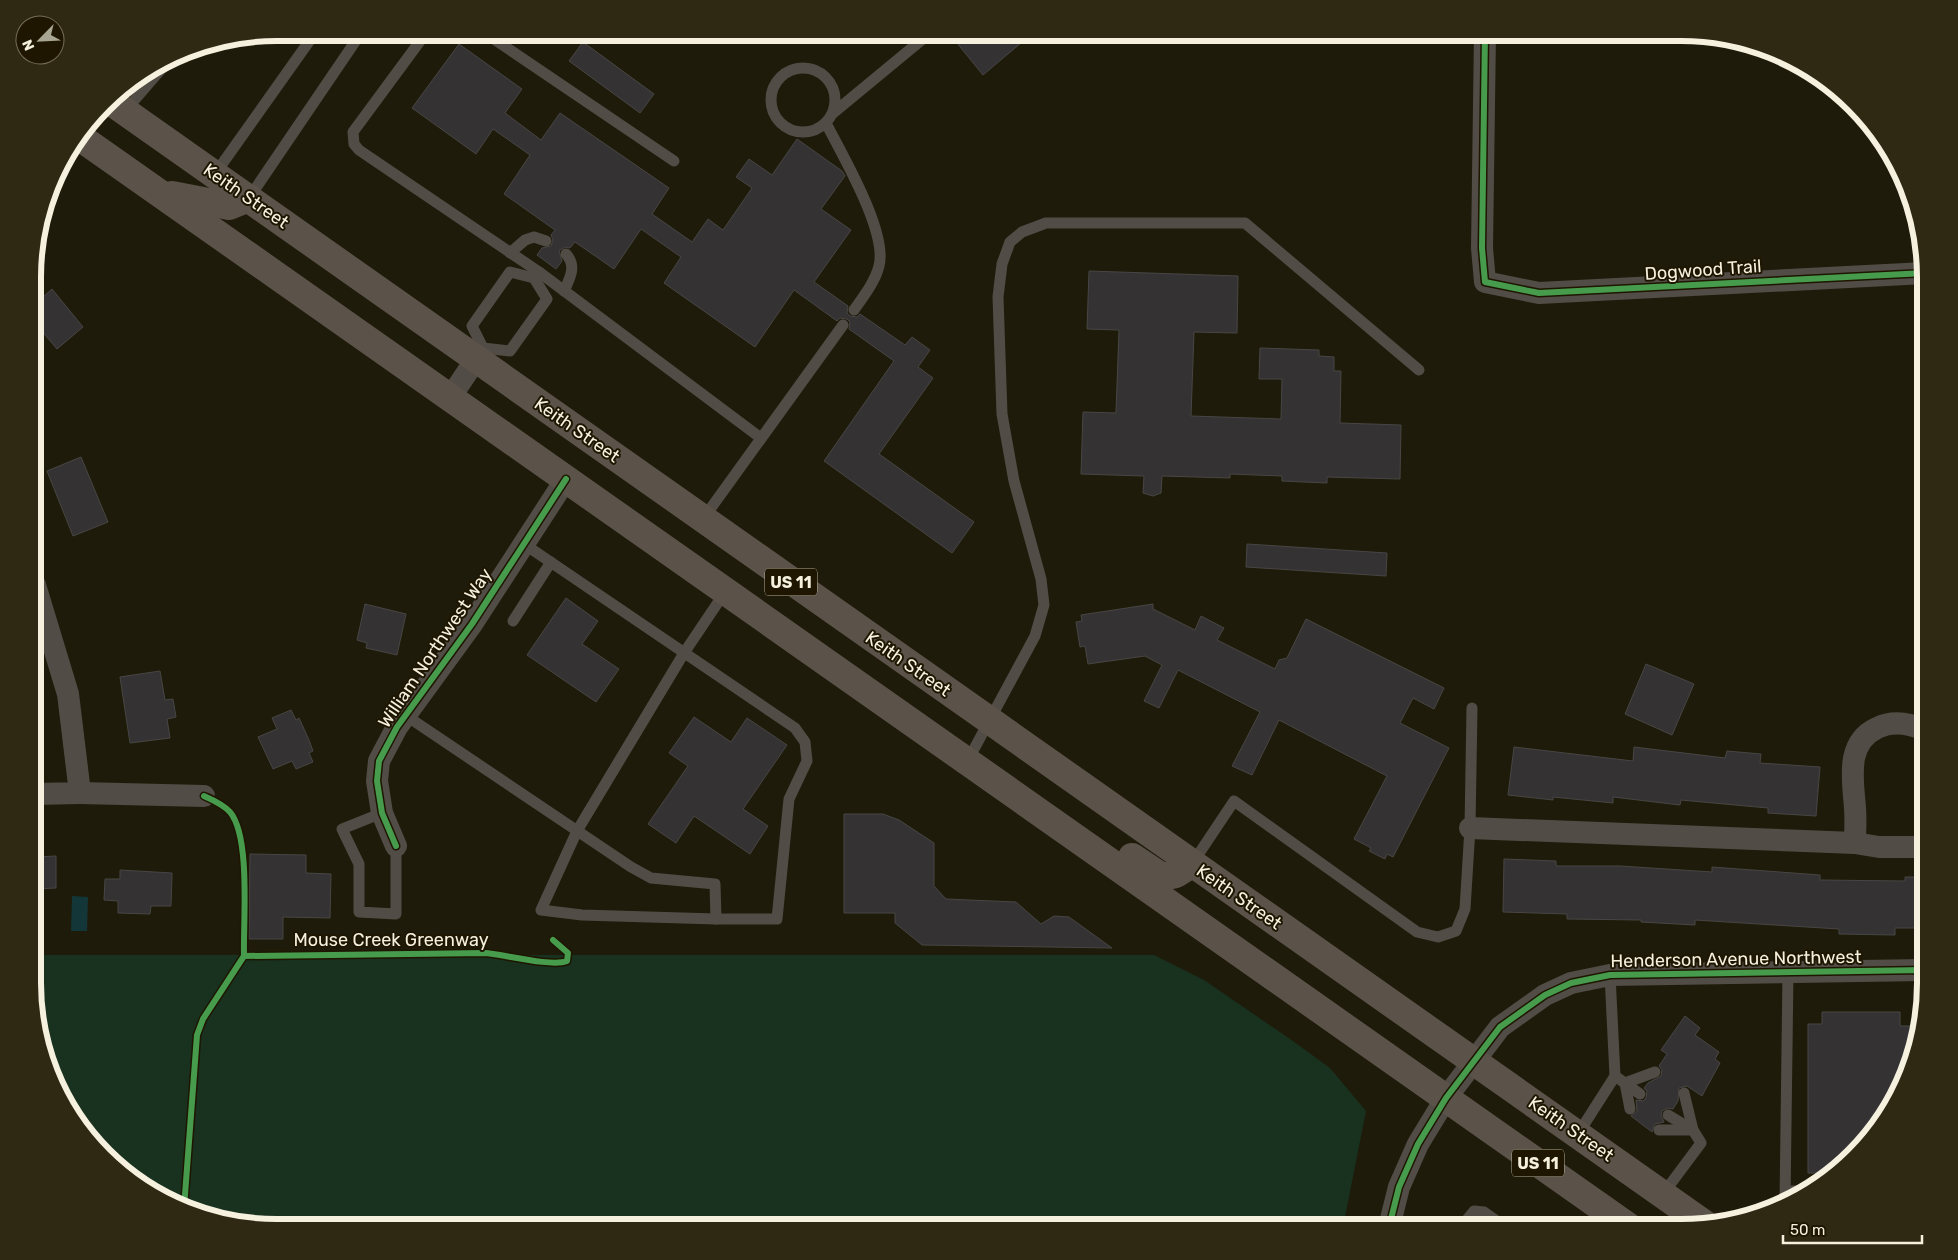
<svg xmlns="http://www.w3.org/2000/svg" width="1958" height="1260" viewBox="0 0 1958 1260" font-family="Rubik,sans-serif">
<rect width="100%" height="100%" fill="#1f1b0a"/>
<path fill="#19311f" d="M35 955H1154L1204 980 1290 1039 1330 1068 1366 1111 1343 1227H276L199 1215 141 1186 65 1106 35 1015Z"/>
<path fill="#133739" d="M72 896 88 897 87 931H71Z"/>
<g fill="#343233" stroke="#484644">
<path d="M948 32H1034L983 75Z"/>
<path d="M583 42 654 94 640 113 569 61Z"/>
<path d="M459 44 522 89 505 113 541 140 560 113 669 188 652 214 692 242 708 219 723 230 752 188 736 177 749 159 772 175 797 139 842 171 845 176 821 209 851 230 814 282 848 306 847 313 850 316 857 317 860 314 905 345 912 337 930 350 918 367 933 378 879 454 974 522 952 553 824 461 894 361 849 329 850 322 847 319 840 318 837 321 794 290 755 347 664 283 681 257 641 229 614 269 575 242 570 248 565 247 559 251 562 261 556 269 537 255 542 248 551 246 553 240 551 235 555 230 504 194 530 155 493 129 476 154 412 108Z"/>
<path d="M1089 271 1238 276 1237 333 1194 332 1191 416 1281 419 1282 379H1259L1260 348 1319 350V356L1334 357V371H1341L1340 423 1401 425 1400 479 1327 477V483L1282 481V476L1230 474V478L1162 476 1161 493 1153 496 1143 493 1144 476 1081 474 1083 412 1116 413 1119 330 1087 329Z"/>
<path d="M52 289 83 327 57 349 35 323V304Z"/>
<path d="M81 457 108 522 73 536 47 471Z"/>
<path d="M1247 544 1387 553 1386 576 1246 567Z"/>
<path d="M566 598 598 621 582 644 619 669 596 702 527 655Z"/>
<path d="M365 604 406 614 397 655 366 648 367 643 357 640Z"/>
<path d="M1153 604V609L1195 630 1201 616 1224 628 1217 640 1275 669 1279 660 1287 658 1306 619 1444 688 1434 709 1413 698 1400 723 1449 748 1393 857 1387 854 1385 859 1369 851 1371 848 1354 839 1387 776 1279 720 1252 775 1232 766 1260 712 1178 670 1159 708 1144 701 1162 665 1145 656 1088 664 1085 646 1080 647 1076 622 1082 621 1081 615Z"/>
<path d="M1646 664 1694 684 1672 735 1625 714Z"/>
<path d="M160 671 165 700 173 699 176 717 167 719 170 738 130 743 120 677Z"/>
<path d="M291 710 296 720 299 718 309 740 313 751 309 753 313 762 296 769 292 761 273 769 258 737 277 729 272 718Z"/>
<path d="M694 717 731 742 747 718 787 745 743 809 768 826 750 854 694 816 676 843 648 824 688 766 669 753Z"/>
<path d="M1514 747 1633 761 1634 747 1725 758 1727 751 1761 754 1760 763 1820 767 1816 816 1768 813V808L1681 800 1680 805 1613 797V803L1553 797V800L1508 795Z"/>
<path d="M844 814H883L899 820 934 843V886L946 899 1016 902 1041 924 1054 916 1069 917 1112 948 922 945 895 923V913H844Z"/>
<path d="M250 854 306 855V873L331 874 330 918 283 917V939H249Z"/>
<path d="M56 856V888L35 889V857Z"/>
<path d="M1504 859 1556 861V866H1620L1712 872V867L1820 875V880L1905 881V877H1925V928H1895V935L1839 934V929L1695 920V925L1641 922V920L1567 919V914L1503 912Z"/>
<path d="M120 870 172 873 171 906H151L150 914 118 913V901L104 900 105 879H120Z"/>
<path d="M1822 1012H1900V1026H1920L1913 1061 1884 1119 1843 1167 1833 1173H1808V1024H1822Z"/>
<path d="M1685 1016 1700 1028 1695 1035 1719 1052 1715 1059 1720 1063 1702 1096 1687 1086 1679 1088 1678 1101 1673 1109 1668 1108 1662 1111 1661 1115 1664 1122 1655 1124 1652 1132 1631 1116 1637 1111 1636 1100 1643 1101 1646 1098 1647 1091 1644 1088 1648 1083 1661 1076 1662 1070 1659 1066 1667 1054 1661 1050Z"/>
</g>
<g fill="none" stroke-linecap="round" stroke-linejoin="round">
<g stroke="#524c46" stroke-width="11">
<path d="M426 33 353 132 354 144 359 150 539 272 534 278"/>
<path d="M485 33 674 161"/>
<path d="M602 33H612"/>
<circle cx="803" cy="100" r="32"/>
<path d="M125 111 170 59"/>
<path d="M832 114 930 33"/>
<path d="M826 123C842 155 888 232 879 266 875 282 863 297 854 310"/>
<path d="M215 174 315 33"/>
<path d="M249 198 361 33"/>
<path d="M510 253 525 240 534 237 546 241"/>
<path d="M510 272 534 278 547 299 510 351 483 348 472 326Z"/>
<path d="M539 272 761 438"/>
<path d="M564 291C570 278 577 266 566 254"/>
<path d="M703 519 843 325"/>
<path d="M513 621 551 562"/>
<path d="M405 715 631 867 651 878 715 884 716 919H777L789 799 807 761 805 742 795 728 524 544"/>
<path d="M967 762 1035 636 1044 605 1041 579 1014 481 1002 414 998 297 1002 264 1010 242 1022 232 1046 223H1245L1419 370"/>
<path d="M382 813 342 829 359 864V912L396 914V846"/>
<path d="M1192 864 1234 801 1417 932 1438 937 1456 931 1465 909 1470 828 1472 708"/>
<path d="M716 919 582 915 541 910 577 831 684 653 725 592"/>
<path d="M1610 975 1615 1076"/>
<path d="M1625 1083 1655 1072"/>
<path d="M1625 1083 1630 1109"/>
<path d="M1668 1115 1691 1129"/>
<path d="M1659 1130H1693"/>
<path d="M1578 1134 1615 1076 1640 1094"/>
<path d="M1786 1191H1809"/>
<path d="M1663 1194 1701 1143 1693 1130 1684 1093"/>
<path d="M1785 1202 1788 972"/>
<path d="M1461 1227 1474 1211 1484 1212 1505 1227"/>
</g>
<g stroke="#524c46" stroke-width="22">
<path d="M1485 33 1482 248 1485 282 1539 293 1925 273"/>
<path d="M450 398 476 359"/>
<path d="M35 585 68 694 80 793 35 794"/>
<path d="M80 793 204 796"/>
<path d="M1470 828 1855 843 1879 847H1920L1925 845"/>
<path d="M1855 843C1855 832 1856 820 1855 808 1853 780 1845 743 1877 728 1893 720 1909 723 1925 730"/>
<path d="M396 846 382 813 377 781 379 761 397 727 472 624 566 479"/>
<path d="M1389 1227 1399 1187 1418 1144 1446 1098 1500 1027 1545 995 1571 983 1610 975 1925 970"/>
</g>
<g stroke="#5b534a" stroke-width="28">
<path d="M110 101 1706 1225"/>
<path d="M81 138 1629 1227"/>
<path d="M172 195 229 206 249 198"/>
<path d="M1132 857 1162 877 1176 874 1192 864"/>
</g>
<defs>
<g id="cycleway">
<path d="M1485 33 1482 248 1485 282 1539 293 1925 273"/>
<path d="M204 796C213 800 223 804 230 812 251 837 243 923 244 956"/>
<path d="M396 846 382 813 377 781 379 761 397 727 472 624 566 479"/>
<path d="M184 1208 197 1035 203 1019 244 956 486 953C506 955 552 967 567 961L568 953 553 940"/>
<path d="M1389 1227 1399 1187 1418 1144 1446 1098 1500 1027 1545 995 1571 983 1610 975 1925 970"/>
</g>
</defs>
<use href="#cycleway" stroke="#1e1600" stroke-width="9"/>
<use href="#cycleway" stroke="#469c4c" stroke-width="6"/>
</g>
<g text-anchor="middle" stroke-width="4" stroke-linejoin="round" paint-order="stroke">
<g fill="#1e1600" stroke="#b4af9b" stroke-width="1">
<rect x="765" y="568.5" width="52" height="27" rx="4"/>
<rect x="1512" y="1149.5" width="52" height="27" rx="4"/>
</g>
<g font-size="16" font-weight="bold" fill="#f5f1de">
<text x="791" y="588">US 11</text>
<text x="1538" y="1169">US 11</text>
</g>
<g font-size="18" fill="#f5f1de" stroke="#1e1600">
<text transform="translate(246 196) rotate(35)" y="6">Keith Street</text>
<text transform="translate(1703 270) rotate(-4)" y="6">Dogwood Trail</text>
<text transform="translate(577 430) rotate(35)" y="6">Keith Street</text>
<text transform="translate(435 648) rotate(-56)" y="6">William Northwest Way</text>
<text transform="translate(908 664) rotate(35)" y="6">Keith Street</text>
<text transform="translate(1239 897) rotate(35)" y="6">Keith Street</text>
<text x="391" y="946">Mouse Creek Greenway</text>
<text transform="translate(1736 959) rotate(-1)" y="6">Henderson Avenue Northwest</text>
<text transform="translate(1571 1129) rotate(35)" y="6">Keith Street</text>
</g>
</g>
<path d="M0 0H1958V1260H0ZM277 41H1681A236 236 0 0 1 1917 277V983A236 236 0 0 1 1681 1219H277A236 236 0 0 1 41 983V277A236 236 0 0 1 277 41Z" fill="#2f2812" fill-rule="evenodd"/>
<path fill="none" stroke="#f5f1de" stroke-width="6" d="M277 41H1681A236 236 0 0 1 1917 277V983A236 236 0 0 1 1681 1219H277A236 236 0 0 1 41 983V277A236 236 0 0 1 277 41Z"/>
<g transform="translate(40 40) rotate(246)"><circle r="24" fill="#1e1600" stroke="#746e59"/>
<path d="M0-4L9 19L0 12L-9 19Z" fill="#aaa694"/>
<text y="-8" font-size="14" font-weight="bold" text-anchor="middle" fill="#f5f1de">N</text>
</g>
<path d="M1783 1235v8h139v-8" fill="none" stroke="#f5f1de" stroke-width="2.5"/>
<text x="1790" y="1235" font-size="15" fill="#f5f1de" stroke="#1e1600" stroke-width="4" paint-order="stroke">50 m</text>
</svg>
